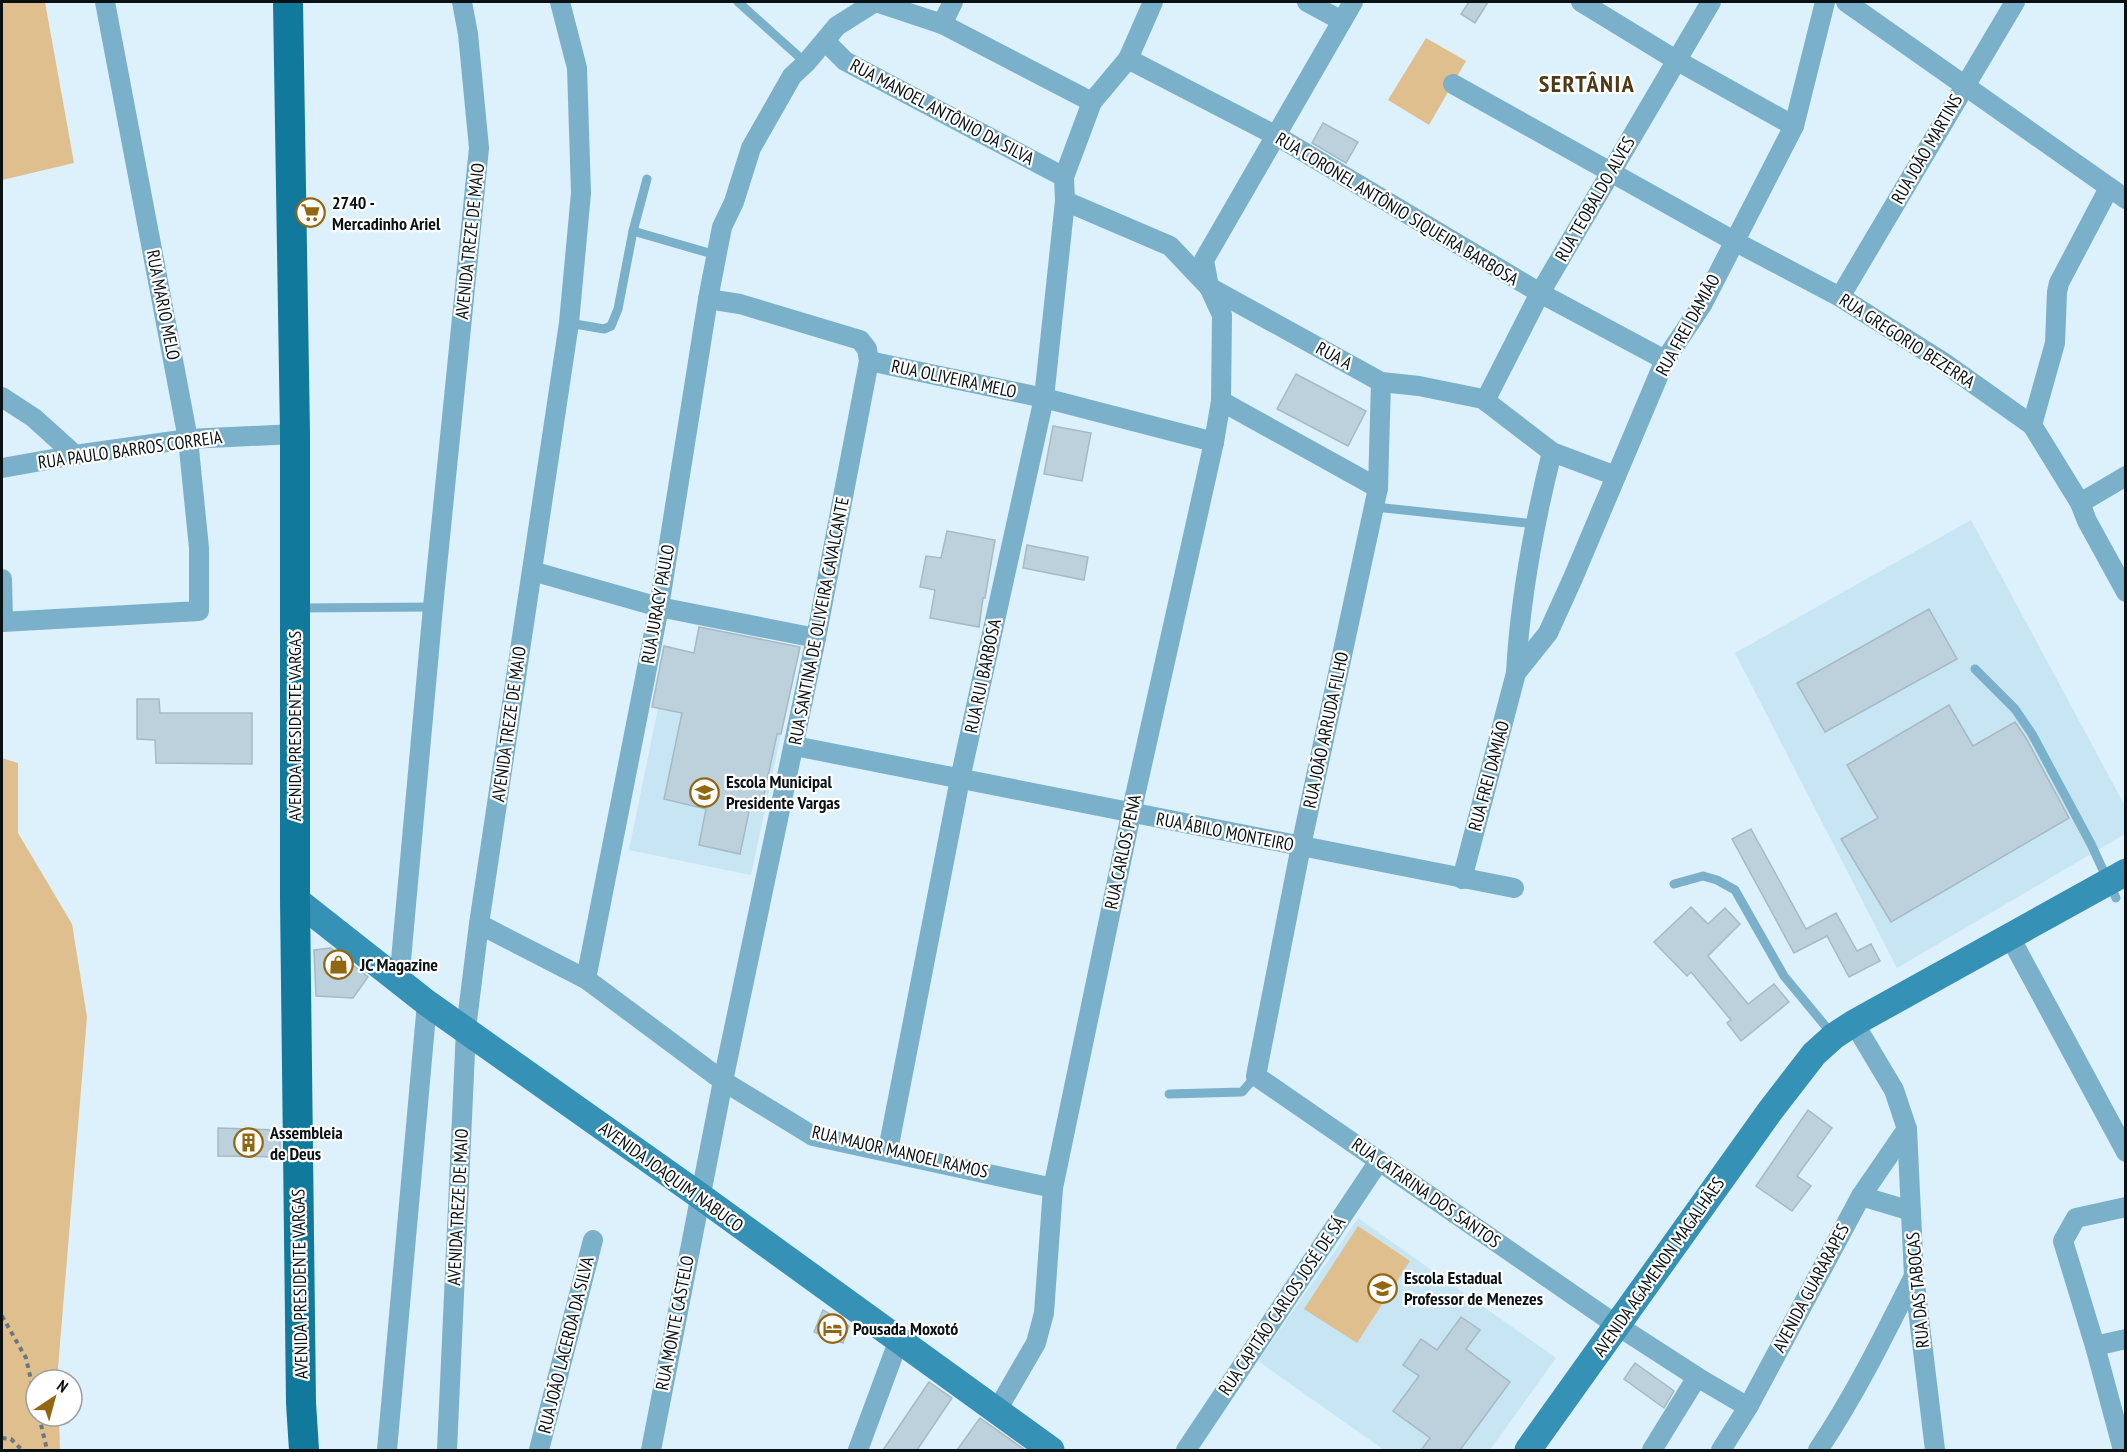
<svg xmlns="http://www.w3.org/2000/svg" width="2127" height="1452" viewBox="0 0 2127 1452" font-family="'PT Sans Narrow',sans-serif">
<rect width="100%" height="100%" fill="#dcf1fc"/>
<g fill="#c7e5f2">
<path d="M1971 520 2125 806V834L1897 968 1735 653Z"/>
<path d="M658 708 781 734 751 875 629 850Z"/>
<path d="M1358 1218 1556 1358 1490 1450H1384L1258 1361Z"/>
</g>
<g fill="#e0bf8f">
<path d="M2 2H45L74 163 2 180Z"/>
<path d="M1426 38 1466 61 1429 125 1388 100Z"/>
<path d="M2 758 18 763V833L72 924 87 1017 57 1380H36V1416H59L60 1450H2Z"/>
<path d="M1358 1226 1410 1261 1357 1343 1304 1309Z"/>
</g>
<g fill="#bcd1db" stroke="#a5bac4" stroke-width="1.5">
<path d="M1469 2H1488L1475 23 1461 14Z"/>
<path d="M1323 123 1358 142 1346 163 1312 143Z"/>
<path d="M1296 374 1366 411 1348 446 1277 409Z"/>
<path d="M1053 426 1091 433 1082 481 1044 474Z"/>
<path d="M947 531 995 540 985 598H983L979 627 930 618 935 590 920 587 926 556 941 558Z"/>
<path d="M1027 545 1088 557 1084 580 1023 568Z"/>
<path d="M1929 609 1957 659 1825 732 1797 683Z"/>
<path d="M699 627 800 647 781 734H777L762 804 751 802 740 854 699 845 706 809 664 799 682 713 652 707 664 646 694 653Z"/>
<path d="M137 699H159L160 713H252V764L156 763 155 740 137 739Z"/>
<path d="M1949 705 1973 746 2015 722 2026 738 2069 818 1891 922 1841 839 1878 818 1847 765Z"/>
<path d="M1751 829 1806 929 1836 913 1857 951 1871 944 1880 961 1849 977 1827 936 1794 953 1732 839Z"/>
<path d="M1691 907 1708 924 1725 908 1740 924 1708 956 1748 1004 1774 984 1789 1002 1741 1041 1727 1023 1731 1020 1691 972 1687 976 1654 942Z"/>
<path d="M331 948 368 977 353 998 316 996 314 950Z"/>
<path d="M1808 1110 1832 1128 1797 1176 1811 1186 1792 1211 1756 1186Z"/>
<path d="M218 1128 280 1130V1157L218 1156Z"/>
<path d="M823 1310 849 1326 843 1343 814 1332Z"/>
<path d="M1461 1317 1480 1330 1466 1349 1510 1382 1460 1450H1421L1430 1438 1393 1411 1419 1376 1403 1365 1421 1339 1437 1350Z"/>
<path d="M1635 1363 1674 1391 1664 1408 1624 1379Z"/>
<path d="M929 1382 952 1398 917 1450H883Z"/>
<path d="M980 1418 1025 1450H957Z"/>
</g>
<g fill="none" stroke-linecap="round" stroke-linejoin="round">
<g stroke="#69777e" stroke-width="4" stroke-dasharray="4.5 4.5" stroke-linecap="butt">
<path d="M2 1316 26 1358 36 1402"/>
<path d="M39 1416 47 1450"/>
<path d="M2 1438 11 1439 22 1450"/>
</g>
<g stroke="#7ab0c9" stroke-width="9">
<path d="M738 2 806 63"/>
<path d="M633 231 716 255"/>
<path d="M569 323 604 329 611 326 618 309 633 231 647 179"/>
<path d="M1375 507 1536 524"/>
<path d="M300 608 433 607"/>
<path d="M1975 669 2015 709 2032 734 2091 844 2116 898"/>
<path d="M1674 884 1703 876 1717 880 1735 890 1784 976 1832 1034"/>
<path d="M1169 1094 1242 1092 1256 1076"/>
</g>
<g stroke="#7ab0c9" stroke-width="20">
<path d="M876 2 942 24 1092 102"/>
<path d="M1307 2 1342 21"/>
<path d="M1581 2 1676 60 1794 126"/>
<path d="M1846 2 2126 199"/>
<path d="M942 24 953 2"/>
<path d="M826 42 845 61 1064 177"/>
<path d="M1128 59 1277 136 1540 293 1665 360"/>
<path d="M1453 84 1734 241 1840 297 1943 362 2032 425 2080 503 2087 521 2126 592"/>
<path d="M1065 201 1170 246 1209 287 1381 382 1419 386 1483 399 1552 452 1616 476"/>
<path d="M1840 297 2015 2"/>
<path d="M869 361 1044 398 1214 442"/>
<path d="M1381 382 1378 488 1301 846 1256 1076 1618 1326 1697 1377 1748 1407"/>
<path d="M2 397 34 418 75 455"/>
<path d="M1221 401 1378 488"/>
<path d="M1485 401 1540 293 1711 2"/>
<path d="M2032 425 2055 343 2057 292 2059 283 2109 188"/>
<path d="M2 468 75 455 188 439 295 434"/>
<path d="M2080 503 2126 476"/>
<path d="M532 571 659 607 816 638"/>
<path d="M2 579 3 622"/>
<path d="M2 622 199 611V548L188 439 105 2"/>
<path d="M1516 673C1520 598 1534 524 1552 452"/>
<path d="M795 746 1514 888"/>
<path d="M1462 879 1516 673 1548 633 1573 578 1665 360 1702 305 1794 126 1825 2"/>
<path d="M479 924 586 979 723 1081 813 1136 1053 1188"/>
<path d="M2010 937 2126 1152"/>
<path d="M586 979 659 607 708 299 722 227 734 202 751 148 792 76 806 63 837 26 875 2"/>
<path d="M399 982 433 607 479 148 468 34 462 2"/>
<path d="M1854 1023 1894 1090 1907 1129 1914 1276 1935 1450"/>
<path d="M888 1150 960 779 1044 398 1065 201 1064 177 1092 102 1128 59 1153 2"/>
<path d="M1861 1196 1911 1211"/>
<path d="M2095 1346 2126 1339"/>
<path d="M996 1412 1036 1343 1044 1313 1053 1188 1131 814 1214 442 1221 401 1222 315 1209 287 1204 260 1353 2"/>
<path d="M387 1450 427 1003"/>
<path d="M447 1450 466 1029 479 924 569 323 581 193 577 68 560 2"/>
<path d="M539 1450 593 1240"/>
<path d="M651 1450 723 1081 816 638 869 361 867 349 860 340 740 304 708 299"/>
<path d="M858 1450 898 1342"/>
<path d="M1186 1450 1379 1161"/>
<path d="M1652 1450 1697 1377"/>
<path d="M1721 1450 1748 1407 1861 1196 1907 1129"/>
<path d="M1818 1450C1855 1395 1884 1336 1914 1276"/>
<path d="M2123 1450 2095 1346 2063 1241 2076 1218 2126 1207"/>
</g>
<g stroke="#3591b6" stroke-width="27">
<path d="M295 899 427 1003 700 1196 1051 1450"/>
<path d="M1528 1450 1770 1111 1814 1054 1834 1036 1854 1023 2126 872"/>
</g>
<path stroke="#10799c" stroke-width="30" d="M288 2 295 434V899L301 1403 304 1450"/>
</g>
<defs>
<symbol id="supermarket-ring" viewBox="-11 -11 22 22"><circle r="9.5" fill="#fff" stroke="#936712" stroke-width="1.5"/><path d="M-6-5.5h2.5l.6 2H6L4.5 2H-2.5L-4.4-4H-6ZM-1.5 3.2a1.3 1.3 0 1 0 .1 0ZM3 3.2a1.3 1.3 0 1 0 .1 0Z" fill="#936712"/></symbol>
<symbol id="school-ring" viewBox="-11 -11 22 22"><circle r="9.5" fill="#fff" stroke="#936712" stroke-width="1.5"/><path d="M0-5L7-2L0 1L-7-2ZM-4 1L0 2.5L4 1V4Q0 6-4 4Z" fill="#936712"/></symbol>
<symbol id="shop-ring" viewBox="-11 -11 22 22"><circle r="9.5" fill="#fff" stroke="#936712" stroke-width="1.5"/><path d="M-5-2.5h2.3a2.7 3.5 0 0 1 5.4 0H5L5.5 6h-11ZM-1.5-2.5h3a1.5 2.3 0 0 0-3 0Z" fill="#936712"/></symbol>
<symbol id="building-ring" viewBox="-11 -11 22 22"><circle r="9.5" fill="#fff" stroke="#936712" stroke-width="1.5"/><path d="M-4-6H4V6H1V3H-1V6H-4ZM-2.5-4.3h1.7v1.8h-1.7ZM.8-4.3h1.7v1.8H.8ZM-2.5-1h1.7V.8h-1.7ZM.8-1h1.7V.8H.8Z" fill="#936712"/></symbol>
<symbol id="hotel-ring" viewBox="-11 -11 22 22"><circle r="9.5" fill="#fff" stroke="#936712" stroke-width="1.5"/><path d="M-6-4.5h1.5V1H6V5H4.5V3h-9V5H-6ZM-4 0a1.8 1.8 0 1 1 3.6 0ZM.5 0V-2.5h3Q6-2.5 6 0Z" fill="#936712"/></symbol>
</defs>
<g fill-rule="evenodd">
<use href="#supermarket-ring" x="294" y="196" width="33" height="33"/>
<use href="#school-ring" x="688" y="776" width="33" height="33"/>
<use href="#shop-ring" x="322" y="948" width="33" height="33"/>
<use href="#building-ring" x="232" y="1126" width="33" height="33"/>
<use href="#school-ring" x="1366" y="1272" width="33" height="33"/>
<use href="#hotel-ring" x="816" y="1312" width="33" height="33"/>
</g>
<g text-anchor="middle" stroke-width="4.5" stroke-linejoin="round" paint-order="stroke">
<g font-size="18" fill="#0a1115" stroke="#fff">
<text transform="translate(942 112) rotate(28)" y="6">RUA MANOEL ANTÔNIO DA SILVA</text>
<text transform="translate(1927 149) rotate(-60)" y="6">RUA JOÃO MARTINS</text>
<text transform="translate(1595 199) rotate(-60)" y="6">RUA TEOBALDO ALVES</text>
<text transform="translate(1397 209) rotate(31)" y="6">RUA CORONEL ANTÔNIO SIQUEIRA BARBOSA</text>
<text transform="translate(470 241) rotate(-84)" y="6">AVENIDA TREZE DE MAIO</text>
<text transform="translate(163 305) rotate(79)" y="6">RUA MARIO MELO</text>
<text transform="translate(1688 325) rotate(-61)" y="6">RUA FREI DAMIÃO</text>
<text transform="translate(1907 341) rotate(33)" y="6">RUA GREGORIO BEZERRA</text>
<text transform="translate(1334 356) rotate(29)" y="6">RUA A</text>
<text transform="translate(954 379) rotate(12)" y="6">RUA OLIVEIRA MELO</text>
<text transform="translate(130 450) rotate(-8)" y="6">RUA PAULO BARROS CORREIA</text>
<text transform="translate(658 604) rotate(-80)" y="6">RUA JURACY PAULO</text>
<text transform="translate(819 621) rotate(-79)" y="6">RUA SANTINA DE OLIVEIRA CAVALCANTE</text>
<text transform="translate(983 676) rotate(-78)" y="6">RUA RUI BARBOSA</text>
<text transform="translate(509 724) rotate(-82)" y="6">AVENIDA TREZE DE MAIO</text>
<text transform="translate(295 726) rotate(-90)" y="6">AVENIDA PRESIDENTE VARGAS</text>
<text transform="translate(1326 730) rotate(-78)" y="6">RUA JOÃO ARRUDA FILHO</text>
<text transform="translate(1489 776) rotate(-75)" y="6">RUA FREI DAMIÃO</text>
<text transform="translate(1225 832) rotate(11)" y="6">RUA ÁBILO MONTEIRO</text>
<text transform="translate(1123 852) rotate(-78)" y="6">RUA CARLOS PENA</text>
<text transform="translate(900 1152) rotate(13)" y="6">RUA MAJOR MANOEL RAMOS</text>
<text transform="translate(671 1177) rotate(36)" y="6">AVENIDA JOAQUIM NABUCO</text>
<text transform="translate(1426 1193) rotate(35)" y="6">RUA CATARINA DOS SANTOS</text>
<text transform="translate(458 1207) rotate(-87)" y="6">AVENIDA TREZE DE MAIO</text>
<text transform="translate(1659 1267) rotate(-55)" y="6">AVENIDA AGAMENON MAGALHÃES</text>
<text transform="translate(300 1284) rotate(-91)" y="6">AVENIDA PRESIDENTE VARGAS</text>
<text transform="translate(1811 1288) rotate(-62)" y="6">AVENIDA GUARARAPES</text>
<text transform="translate(1918 1290) rotate(-95)" y="6">RUA DAS TABOCAS</text>
<text transform="translate(1282 1306) rotate(-56)" y="6">RUA CAPITÃO CARLOS JOSÉ DE SÁ</text>
<text transform="translate(675 1323) rotate(-79)" y="6">RUA MONTE CASTELO</text>
<text transform="translate(566 1345) rotate(-76)" y="6">RUA JOÃO LACERDA DA SILVA</text>
</g>
<g font-size="18" font-weight="bold" fill="#0a1115" stroke="#fff" text-anchor="start">
<text x="332" y="209">2740 -<tspan x="332" dy="21">Mercadinho Ariel</tspan></text>
<text x="726" y="788">Escola Municipal<tspan x="726" dy="21">Presidente Vargas</tspan></text>
<text x="360" y="971">JC Magazine</text>
<text x="270" y="1139">Assembleia<tspan x="270" dy="21">de Deus</tspan></text>
<text x="1404" y="1284">Escola Estadual<tspan x="1404" dy="21">Professor de Menezes</tspan></text>
<text x="853" y="1335">Pousada Moxotó</text>
</g>
<g font-size="24" font-weight="bold" letter-spacing="1.5" fill="#4f3915" stroke="#fff">
<text x="1587" y="92">SERTÂNIA</text>
</g>
</g>
<rect width="2127" height="1452" fill="none" stroke="#0a1115" stroke-width="6"/>
<g transform="translate(54 1398) rotate(36)"><circle r="28" fill="#ffffff" stroke="#9da0a1" stroke-width="1.5"/>
<path d="M0-4.5L10 22L0 15L-10 22Z" fill="#936712"/>
<text y="-9" font-size="16" font-weight="bold" text-anchor="middle" fill="#0a1115">N</text>
</g>
</svg>
